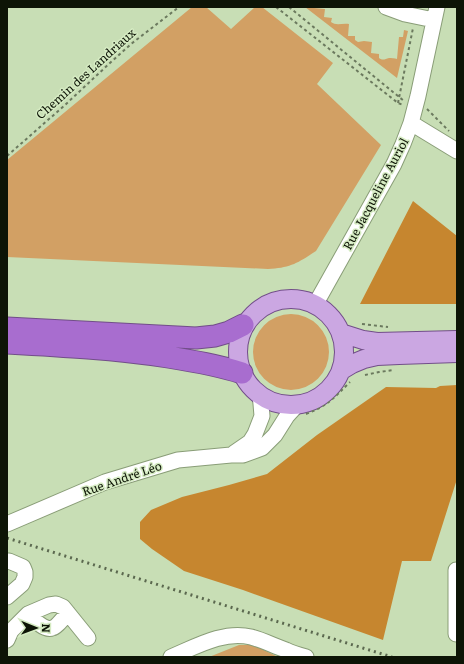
<svg xmlns="http://www.w3.org/2000/svg" width="464" height="664" font-family="Literata,serif">
	<style>
		.green { fill: #d2a064 }
		.forest { fill: #c6862f }
		.lines { fill: none; stroke-linecap: round; stroke-linejoin: round }
		.minor-casing { stroke: #899d77; stroke-width: 17 }
		.major-casing { stroke: #724e89; stroke-width: 20 }
		.highway-casing { stroke: #724e89; stroke-width: 23 }
		.path { stroke: #6b795e; stroke-width: 2; stroke-dasharray: 3 3; stroke-linecap: butt }
		.minor { stroke: #fff; stroke-width: 15 }
		.major { stroke: #cba7e2; stroke-width: 18 }
		.highway { stroke: #a86dcf; stroke-width: 21 }
		.rail { stroke: #5b684f; stroke-width: 3; stroke-dasharray: 2 4; stroke-linecap: butt }
		.labels { text-anchor: middle; stroke-width: 3; stroke-linejoin: round; paint-order: stroke }
		.street-label { font-size: 12px; fill: #0d1406; stroke: #d5ebc2 }
	</style>
	<rect width="100%" height="100%" fill="#c8deb5"/>
	<path class="green" d="M192,7H206L231,29L255,7H262L333,63L317,84L381,145L316,251C298,263 290,268 268,269L7,257V160Z
		M305,7H314V8L325,9L324,17L332,18L331,22C336,26 342,23 349,24L348,36H355V40L358,42L364,41L372,42L371,53L379,54V58C383,61 385,59 389,58C391,58 395,58 397,59L399,37H403L404,30L408,31L397,78Z
		M253 352a38 38 0 1 1 76 0a38 38 0 1 1-76 0Z
		M239,645H254L278,657H209Z"/>
	<path class="forest" d="M413,201L457,236V304H360Z
		M457,385V479L431,561H402L383,640L243,590L184,571L152,549L140,539V522L151,510L182,497L229,485L267,474L317,435L386,387L436,388L440,386Z"/>
	<g class="lines">
		<defs>
			<path id="minor" d="M386,7L405,14L434,20
				M411,123L457,151
				M315,305L394,164L403,144L411,123L418,96L437,7
				M234,453L250,442L255,434L262,416L261,404L260,395
				M7,524L105,482L178,460L231,455H243L262,448L275,435L287,416L298,404
				M7,561H9L23,567L25,572V577L22,584L7,597
				M28,614C33,619 45,631 52,628C57,627 64,617 68,613
				M456,634V570H457
				M7,640L11,631L28,614L49,605L56,604L63,607L88,638
				M171,657C195,647 224,630 251,637C263,640 274,646 286,650C292,653 299,655 306,657"/>
			<path id="major" d="M238 352a53 53 0 1 1 106 0a53 53 0 1 1-106 0Z
				M341,333L363,340L377,342L457,340
				M342,370L352,364L364,359L377,356L399,355L457,353"/>
			<path id="highway" d="M7,328L196,338L215,336L229,332L243,325
				M7,343C61,346 115,349 168,357C193,361 218,365 242,373"/>
		</defs>
		<use href="#minor" class="minor-casing"/>
		<use href="#major" class="major-casing"/>
		<use href="#highway" class="highway-casing"/>
		<path class="path" d="M276,7L398,103L403,105
			M289,7L404,101
			M398,103L413,28
			M427,109L449,131
			M7,156L65,105L111,62L131,44L179,7
			M362,324L388,327
			M365,375L379,372L394,370
			M306,414C327,406 334,398 350,382"/>
		<use href="#minor" class="minor"/>
		<use href="#major" class="major"/>
		<use href="#highway" class="highway"/>
		<path class="rail" d="M7,538L392,657"/>
	</g>
	<g class="labels">
		<g class="street-label">
			<text transform="translate(86 74) rotate(-42)" y="4">Chemin des Landriaux</text>
			<text transform="translate(376 194) rotate(-62)" y="4">Rue Jacqueline Auriol</text>
			<text transform="translate(122 479) rotate(-19)" y="4">Rue André Léo</text>
		</g>
	</g>
	<rect width="464" height="664" fill="none" stroke="#0d1406" stroke-width="16"/>
	<g transform="translate(36 628) rotate(91)" stroke="#d5ebc2" stroke-width="3" paint-order="stroke">
	<path d="M0-3L7 15L0 10L-7 15Z" fill="#0d1406"/>
	<text y="-6" font-size="11" font-weight="bold" text-anchor="middle" fill="#0d1406">N</text>
	</g>
</svg>
